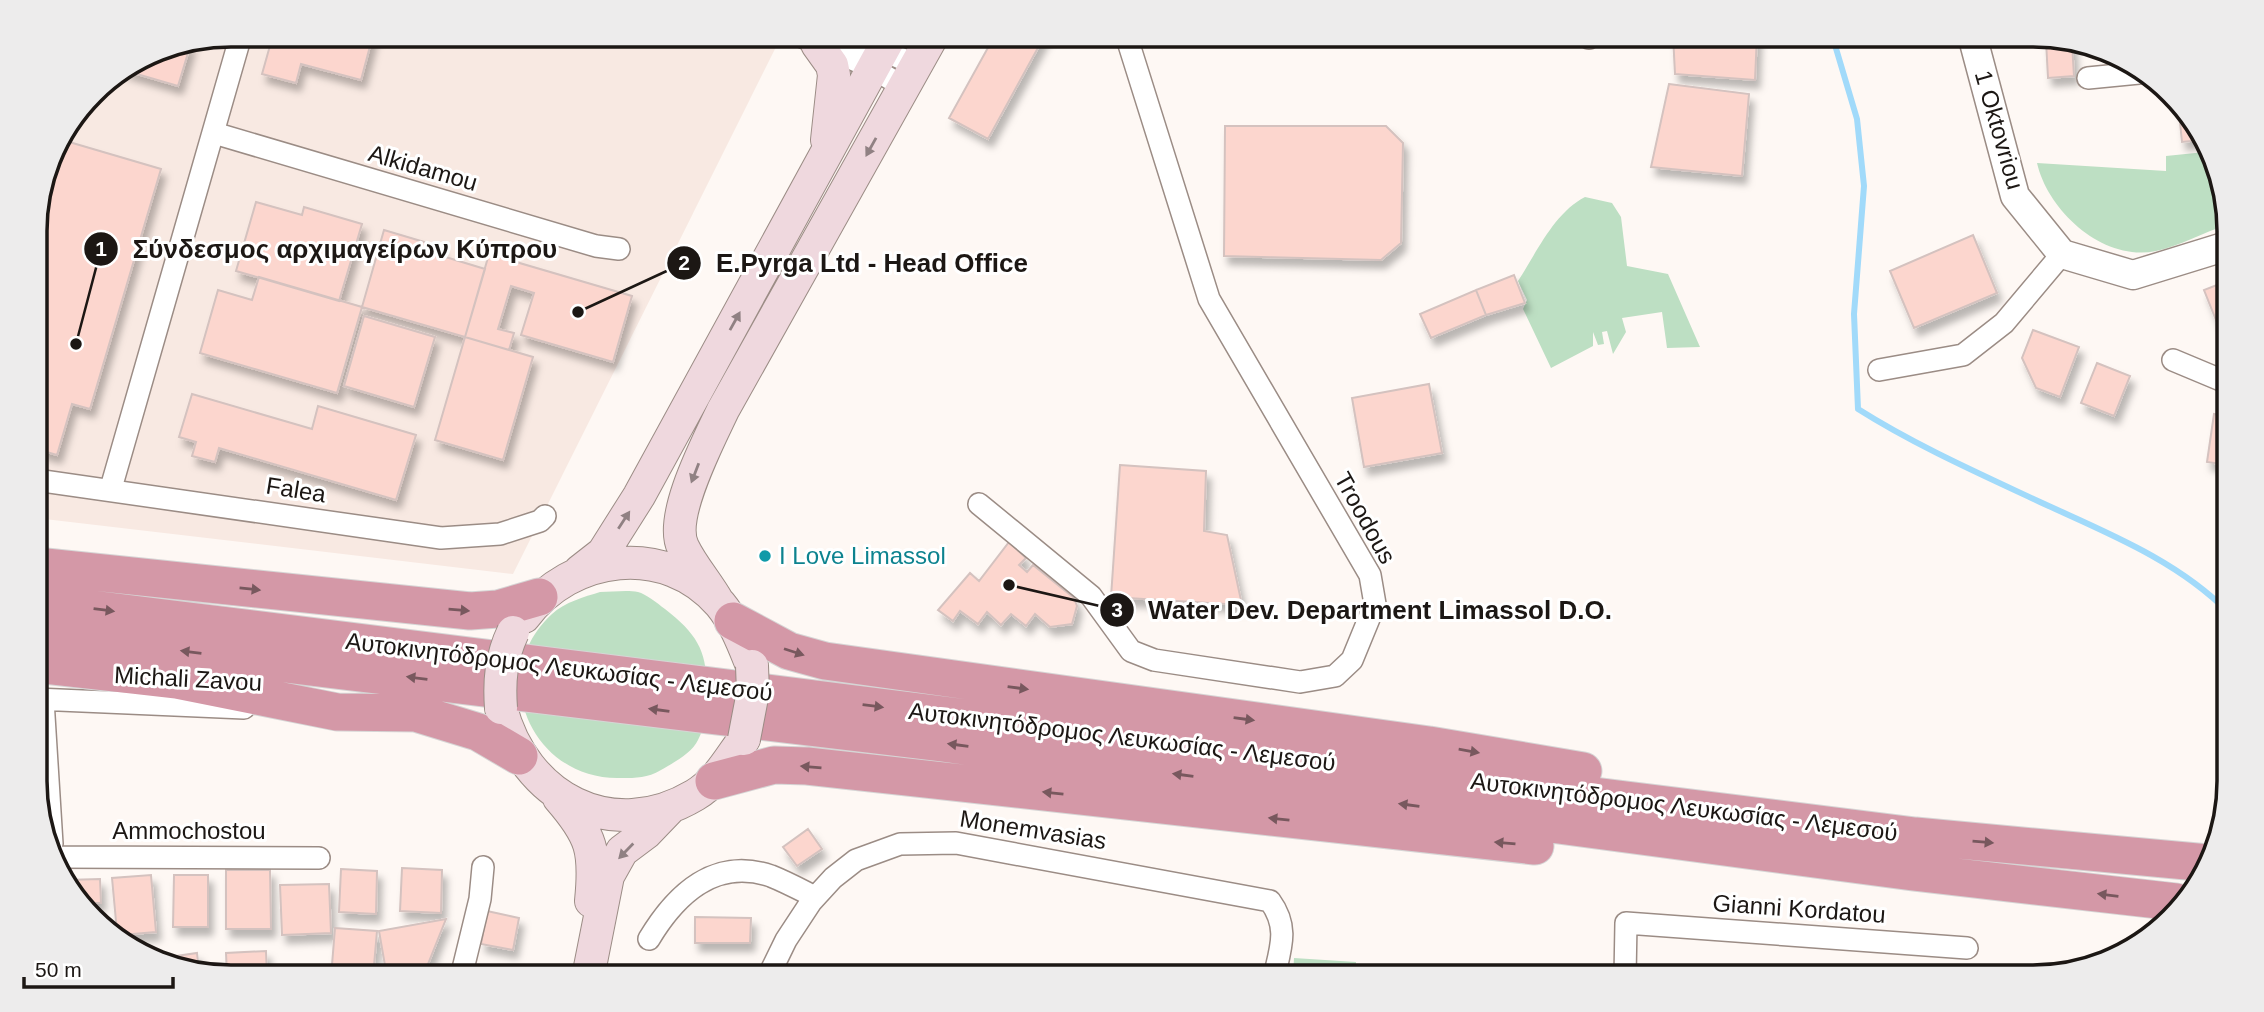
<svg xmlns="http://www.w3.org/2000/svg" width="2264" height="1012" font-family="Arial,sans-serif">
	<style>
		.built { fill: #f8e9e2 }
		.green { fill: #bddfc3 }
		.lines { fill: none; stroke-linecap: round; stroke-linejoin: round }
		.stream { stroke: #a1dafa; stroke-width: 6 }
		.building { fill: #fcd6ce; stroke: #d4c2bf; stroke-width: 2; filter: url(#shadow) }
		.minor-casing { stroke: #9b8c85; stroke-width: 24 }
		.tertiary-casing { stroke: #9b8c85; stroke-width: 31 }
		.secondary-casing { stroke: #9b8c85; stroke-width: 34 }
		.trunk-casing { stroke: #d6d5d5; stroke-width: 39 }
		.minor { stroke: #fff; stroke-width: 21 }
		.tertiary { stroke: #fff; stroke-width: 28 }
		.secondary { stroke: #efd8de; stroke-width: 32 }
		.trunk { stroke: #d498a7; stroke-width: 37 }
		.secondary-bridge-casing { stroke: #9b8c85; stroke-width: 34; stroke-linecap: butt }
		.secondary-bridge { stroke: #efd8de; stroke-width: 32 }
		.oneway { fill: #908183 }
		.oneway2 { fill: #78585e }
		.culture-dot { fill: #0f9aa8; stroke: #fff; stroke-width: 2.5 }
		.labels { text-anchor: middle; stroke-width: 6; stroke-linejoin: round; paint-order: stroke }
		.street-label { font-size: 24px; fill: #1c1714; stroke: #fff }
		.culture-label { font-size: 24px; fill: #0d838f; stroke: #fff; text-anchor: start }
		.rim { fill: none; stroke: #1c1714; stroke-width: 3.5 }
		.leader { fill: none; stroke: #1c1714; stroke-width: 2.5 }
		.callout-dot { fill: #1c1714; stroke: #fff; stroke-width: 2.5 }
		.mark-label { font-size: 21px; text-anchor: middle; font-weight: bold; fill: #fff }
		.callout-label { font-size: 26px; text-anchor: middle; font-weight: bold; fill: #1c1714; stroke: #fff; stroke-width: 6; stroke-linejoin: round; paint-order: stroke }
	</style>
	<defs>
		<filter id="shadow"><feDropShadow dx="4.5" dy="8" stdDeviation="3.5" flood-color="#0004"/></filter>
	</defs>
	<rect width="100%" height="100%" fill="#fef8f4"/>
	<path class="built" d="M231,35H782L513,574L36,518L35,218L55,145L101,84L156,50Z"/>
	<path class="green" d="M2205,152L2227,205V225C2204,232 2180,246 2156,251C2103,262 2048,211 2037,163L2166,171V156Z
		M1585,197L1612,203L1621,217L1627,266L1668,274L1700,347L1667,348L1662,312L1622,318L1626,332L1613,354L1607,331L1602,332L1604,344L1598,345L1593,332V346L1551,368L1523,309L1527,300L1518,281C1537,252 1554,213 1585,197Z
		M600,592C612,592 627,590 638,592C646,594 657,603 665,609C700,636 709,655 706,699C705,714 705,727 698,740C692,753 673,763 661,770C647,778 637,778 621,778C533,781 485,675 552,614C565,602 584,597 600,592Z
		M1294,958L1356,962L1355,977H1293Z"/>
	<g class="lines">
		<path class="stream" d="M1832,35L1857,119L1864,186L1854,314L1858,409C1915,445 1978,473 2040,502C2105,532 2177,560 2228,612"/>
	</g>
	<path class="building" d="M273,35H373L361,80L301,64L296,83L262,74Z
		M995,35H1045L988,139L949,118Z
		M1673,35H1757L1755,80L1675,74Z
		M2061,40L2072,43L2074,76L2048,78L2046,41Z
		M191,43L178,86L123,70L156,50Z
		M1669,84L1749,94L1742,176L1651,167Z
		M2178,103L2188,111L2200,140L2182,142Z
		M1225,126H1386L1403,143L1401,243L1381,260L1224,256Z
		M59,139L161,169L90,409L72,404L57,455L36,449L35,218L55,145Z
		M256,202L302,215L304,207L362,224L339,301L236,271Z
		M384,230L441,247L439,255L485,269L465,337L362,307Z
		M1973,235L1997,293L1914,328L1890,271Z
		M489,254L632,296L613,362L521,335L534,293L511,286L498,329L514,333L509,350L465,337Z
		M1514,275L1525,303L1486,315L1476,290Z
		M259,277L362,307L337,393L200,353L218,290L252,300Z
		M2227,281L2228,321L2218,325L2204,290Z
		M1476,290L1486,315L1431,338L1420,314Z
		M364,316L435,337L414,407L344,386Z
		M2033,330L2079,347L2060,397L2036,388L2022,358Z
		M465,337L533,357L503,460L435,440Z
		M2097,363L2130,376L2114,416L2081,403Z
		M1429,384L1442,453L1364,467L1352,398Z
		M192,394L312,429L318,406L416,435L396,500L219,448L215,462L192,456L196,442L179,437Z
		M2214,414L2228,416V465L2207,462Z
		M1120,465L1206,471L1204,531L1227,535L1242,605L1111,597Z
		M1009,542L1026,558L1019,565L1027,572L1033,565L1074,598L1077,606L1072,624L1050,627L1035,614L1026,626L1011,614L1001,625L987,612L978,624L960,611L953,621L938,610L970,573L979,581Z
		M808,829L822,849L797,866L783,847Z
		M402,868L442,870L441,913L400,911Z
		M341,869L377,871L376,914L339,912Z
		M226,870H270L271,929H226Z
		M151,875L156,932L121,935L117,932L112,878Z
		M174,875H208V927H173Z
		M100,879L101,903H79L67,880Z
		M329,884L331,933L282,935L280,885Z
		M487,911L519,918L513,950L481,944Z
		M695,917L751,918L750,943H695Z
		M446,919L428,964L413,974L387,977L379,931Z
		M335,928L377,931L373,977H331Z
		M266,951L267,977L227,976L226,953Z
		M197,953L199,971L162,963V958Z
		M689,969L735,971V977H689Z"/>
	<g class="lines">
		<defs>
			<path id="minor" d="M798,35L872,68L904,87
				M848,35L916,65
				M1589,35V38
				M2088,78L2139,73
				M214,133L596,246L619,249
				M2173,360L2228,383
				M1879,370L1963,355L2004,323L2062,254
				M36,480L441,538L500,534L540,521L545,516
				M111,488L241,35
				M979,504L1091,596L1131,651L1154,660L1300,682L1335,676L1352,660L1375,604L1370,575L1209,299L1126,35
				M36,699L244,708
				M43,700L52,844
				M57,857L319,858
				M649,939C676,894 715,857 771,876C786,882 801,890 815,897
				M461,977L480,899L483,867
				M768,977L786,940L811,902L833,878L856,860L900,844L956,843L1270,901C1289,927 1281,947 1274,977
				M1625,977L1626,923L1967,948"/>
			<path id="tertiary" d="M1972,35L2015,196L2062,254L2133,275L2227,246"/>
			<path id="secondary" d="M817,44L832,65L834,75L827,140
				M580,571L603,553L639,496L891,35
				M718,602C708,584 692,566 683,547C668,517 709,440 723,410L933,35
				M524,617C571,554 665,541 720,604C735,622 743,644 752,666
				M501,708C524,797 611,845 695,795C717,782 729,759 744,739
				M559,798C592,836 596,851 591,901
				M588,977L608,876L622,851L646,833L671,807"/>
			<path id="trunk" d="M36,566L470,611L498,609L539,597
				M36,602L1915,836L2208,863
				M733,621L789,651L825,661L1429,745L1583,771
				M36,634L942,743L1913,872L2176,902
				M36,664L177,680L337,712L416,713L478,732L519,756
				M714,781L774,765L807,766L1535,846"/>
		</defs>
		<use href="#minor" class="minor-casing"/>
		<use href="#tertiary" class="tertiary-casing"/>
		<use href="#secondary" class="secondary-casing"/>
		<use href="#trunk" class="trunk-casing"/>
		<use href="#minor" class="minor"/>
		<use href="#tertiary" class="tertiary"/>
		<use href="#secondary" class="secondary"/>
		<use href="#trunk" class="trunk"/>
		<defs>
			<path id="secondary-bridge" d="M501,708C499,681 501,657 513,632
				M744,739L753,692L752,666"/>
		</defs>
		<use href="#secondary-bridge" class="secondary-bridge-casing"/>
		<use href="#secondary-bridge" class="secondary-bridge"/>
	</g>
	<defs><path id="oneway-solid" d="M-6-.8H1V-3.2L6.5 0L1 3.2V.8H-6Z" transform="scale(1.75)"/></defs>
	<g class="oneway">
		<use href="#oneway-solid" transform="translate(871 147) rotate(119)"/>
		<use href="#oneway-solid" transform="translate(735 321) rotate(-61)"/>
		<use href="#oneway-solid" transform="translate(695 473) rotate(111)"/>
		<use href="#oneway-solid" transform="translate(624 520) rotate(-57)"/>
		<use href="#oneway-solid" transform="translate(626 851) rotate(134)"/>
	</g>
	<g class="oneway2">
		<use href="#oneway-solid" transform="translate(250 589) rotate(6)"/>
		<use href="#oneway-solid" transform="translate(104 610) rotate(7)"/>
		<use href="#oneway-solid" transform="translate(459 610) rotate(5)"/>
		<use href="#oneway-solid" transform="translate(191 652) rotate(-173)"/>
		<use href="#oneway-solid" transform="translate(794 652) rotate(18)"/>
		<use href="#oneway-solid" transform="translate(417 678) rotate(-173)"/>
		<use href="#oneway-solid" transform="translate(1018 688) rotate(8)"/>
		<use href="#oneway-solid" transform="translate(873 706) rotate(7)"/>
		<use href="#oneway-solid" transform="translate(659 710) rotate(-172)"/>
		<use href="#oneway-solid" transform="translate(1244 719) rotate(8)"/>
		<use href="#oneway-solid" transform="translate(958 745) rotate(-172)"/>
		<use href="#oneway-solid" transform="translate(1469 751) rotate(10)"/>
		<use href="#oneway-solid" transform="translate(811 767) rotate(-175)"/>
		<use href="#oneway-solid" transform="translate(1183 775) rotate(-172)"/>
		<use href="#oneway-solid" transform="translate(1053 793) rotate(-174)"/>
		<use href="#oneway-solid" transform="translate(1409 805) rotate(-172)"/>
		<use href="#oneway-solid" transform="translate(1279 819) rotate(-174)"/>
		<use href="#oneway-solid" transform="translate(1983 842) rotate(5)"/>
		<use href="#oneway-solid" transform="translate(1505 843) rotate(-175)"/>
		<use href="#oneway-solid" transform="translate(2108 895) rotate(-173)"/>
	</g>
	<circle class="culture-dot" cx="765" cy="556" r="7"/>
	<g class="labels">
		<g class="street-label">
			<text transform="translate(1999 130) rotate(74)" y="8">1 Oktovriou</text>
			<text transform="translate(423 168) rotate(16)" y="8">Alkidamou</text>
			<text transform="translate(296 490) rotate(9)" y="8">Falea</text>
			<text transform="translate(1365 518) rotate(61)" y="8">Troodous</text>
			<text transform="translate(559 667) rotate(7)" y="8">Αυτοκινητόδρομος Λευκωσίας - Λεμεσού</text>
			<text transform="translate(188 679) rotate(3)" y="8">Michali Zavou</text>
			<text transform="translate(1122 737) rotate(7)" y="8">Αυτοκινητόδρομος Λευκωσίας - Λεμεσού</text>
			<text transform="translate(1684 807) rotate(7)" y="8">Αυτοκινητόδρομος Λευκωσίας - Λεμεσού</text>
			<text transform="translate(1033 830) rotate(9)" y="8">Monemvasias</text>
			<text x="189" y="839">Ammochostou</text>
			<text transform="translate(1799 909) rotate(4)" y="8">Gianni Kordatou</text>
		</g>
		<g class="culture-label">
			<text x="779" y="564">I Love Limassol</text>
		</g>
	</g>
	<path d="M0 0H2264V1012H0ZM231 47H2033A184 184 0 0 1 2217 231V781A184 184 0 0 1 2033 965H231A184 184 0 0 1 47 781V231A184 184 0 0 1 231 47Z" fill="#edecec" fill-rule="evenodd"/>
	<path class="rim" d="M231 47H2033A184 184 0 0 1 2217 231V781A184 184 0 0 1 2033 965H231A184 184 0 0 1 47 781V231A184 184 0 0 1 231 47Z"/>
	<path class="leader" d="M76 344L101 249M578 312L684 263M1009 585L1117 610"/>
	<g class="callout-dot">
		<circle cx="76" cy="344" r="7"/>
		<circle cx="578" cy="312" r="7"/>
		<circle cx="1009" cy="585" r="7"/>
		<circle cx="101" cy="249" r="18"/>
		<circle cx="684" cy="263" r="18"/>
		<circle cx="1117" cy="610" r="18"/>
	</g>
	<g class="mark-label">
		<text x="101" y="256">1</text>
		<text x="684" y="270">2</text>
		<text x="1117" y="617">3</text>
	</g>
	<g class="callout-label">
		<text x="345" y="258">Σύνδεσμος αρχιμαγείρων Κύπρου</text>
		<text x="872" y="272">E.Pyrga Ltd - Head Office</text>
		<text x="1380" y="619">Water Dev. Department Limassol D.O.</text>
	</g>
	<path d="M24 977v10h149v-10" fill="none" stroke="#1c1714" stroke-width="3.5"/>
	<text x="35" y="977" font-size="21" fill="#1c1714" stroke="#ffffff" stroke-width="5" paint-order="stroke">50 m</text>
</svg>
